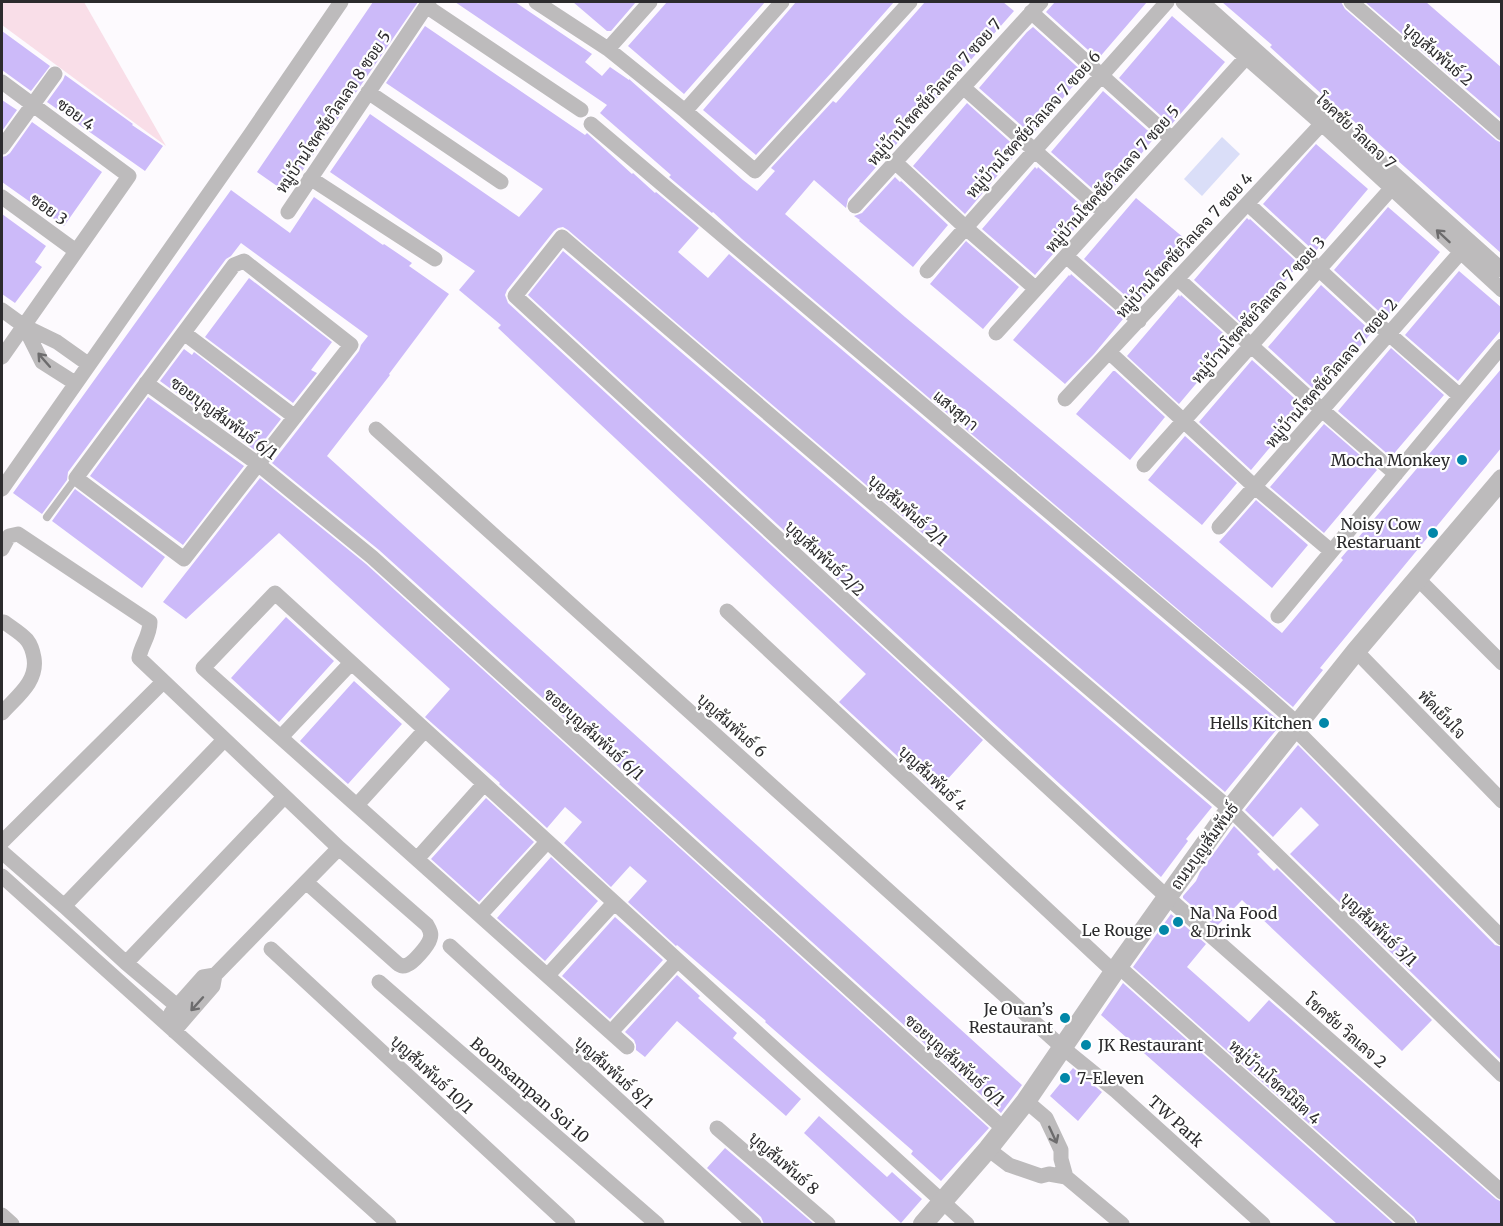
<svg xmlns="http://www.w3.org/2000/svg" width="1503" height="1226" font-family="Merriweather,Sarabun,serif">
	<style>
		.green { fill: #f9dee8 }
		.water { fill: #dadef8 }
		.building { fill: #ccbaf9 }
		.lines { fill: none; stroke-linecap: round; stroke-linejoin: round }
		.service { stroke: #bdbbbc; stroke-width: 8 }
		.minor { stroke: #bdbbbc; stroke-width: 15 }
		.tertiary { stroke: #bdbbbc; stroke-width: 20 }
		.oneway { stroke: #6d6c6d }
		.poi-dot { fill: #0187a8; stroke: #fff; stroke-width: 2 }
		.labels { text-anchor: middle; stroke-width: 4.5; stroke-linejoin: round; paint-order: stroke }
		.street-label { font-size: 16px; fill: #2c2b2d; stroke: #fff }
		.poi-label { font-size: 16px; fill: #2c2b2d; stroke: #fff; text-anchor: end }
	</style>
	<rect width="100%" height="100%" fill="#fdfafe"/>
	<path class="green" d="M2,2H84L166,146L2,25Z"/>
	<path class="water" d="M1222,137L1240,154L1202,196L1184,179Z"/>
	<path class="building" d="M373,2H418L287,193L257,172Z
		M455,2H515L592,54L585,62L602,76L610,67L629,80V79L743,180L757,191L775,171L771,168L833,101L836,103L925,2H1003L1014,11L848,199L846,208L814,180L785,214L905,317L1006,401L1282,633L1343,560L1341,558L1502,368V447L1320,668L1323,670L1293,707L742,239L713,212L712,213L669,177L671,175L600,113L607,105Z
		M573,2H636L611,31H607Z
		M667,2H765L684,94L628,46Z
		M796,2H894L832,72L756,155L703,110Z
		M1055,2H1147L1098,59L1046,12Z
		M1222,2H1341L1345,9L1496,140L1502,143V254L1338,107L1337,108L1270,47L1272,45Z
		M1365,2H1426L1502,68V120Z
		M1172,16L1225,62L1171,125L1119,78Z
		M425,26L585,135L587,133L632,174L633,173L655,193L656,192L699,228L678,252L708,278L729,254L1282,723L1225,792L568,230L563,227L558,228L554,231L507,290L505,295L508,303L983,740L936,792L839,702L866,674L498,328L501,325L459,290L475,271L330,172L370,114L519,217L543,189L386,83Z
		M1033,27L1084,73L1032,135L979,88L1027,32Z
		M2,31L50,66L31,91L2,70Z
		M65,75L133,124L132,125L163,146L145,171L47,102L63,80Z
		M1103,91L1155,137L1104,199L1051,152Z
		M2,100L17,110L2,131Z
		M967,103L1019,150L965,214L913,166Z
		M32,122L102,172L64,226L2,182V157L6,156L10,153Z
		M1316,144L1368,189L1315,252L1263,204Z
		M1035,167L1037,169L1038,167L1089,212L1035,275L982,229Z
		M895,177L900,182L901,181L948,225L913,267L859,221L860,220L854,216L862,213Z
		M231,190L290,233L314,197L383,245L384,244L412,263L409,266L449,294L389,374L390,375L327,456L1022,1085L1001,1113L379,550L272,463L359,351L361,345L368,336L241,243L231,256L226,259L68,472L67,480L42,514L13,493Z
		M1136,198L1190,243L1137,306L1084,259Z
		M1388,207L1440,252L1386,318L1334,270Z
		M2,214L46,246L35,262L42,267L15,303L2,294Z
		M1247,218L1249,220L1250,219L1299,264L1246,328L1194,280Z
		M966,241L1019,287L983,329L930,284Z
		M563,251L1212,807L1186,839L1188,841L1161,877L528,295Z
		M1459,271L1502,308V329L1458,381L1405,335Z
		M1071,274L1123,319L1094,354L1065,384L1013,340L1069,275L1070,276Z
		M249,278L332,342L311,370L317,373L293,403L205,337Z
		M1321,285L1372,332L1320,395L1268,347Z
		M1179,295L1180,297L1181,295L1232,341L1179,404L1127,356Z
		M1391,348L1444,395L1391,457L1338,411Z
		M184,349L192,355L194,352L281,419L256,451L160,381Z
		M1252,360L1304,407L1251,470L1199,422Z
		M1113,371H1115L1165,417L1130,460L1076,414Z
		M148,397L244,466L183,545L90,476Z
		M1324,424L1377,470L1324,533L1270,487Z
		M1185,436L1237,483L1202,525L1148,480Z
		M260,478L366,564L989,1128L941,1181L911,1154L913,1151L765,1022L766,1021L677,945L676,946L628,902L647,881L630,866L611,887L564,843L582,822L565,807L547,828L499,784L500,783L425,717L450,689L279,533L186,619L163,602Z
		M75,489L165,557L142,588L52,521Z
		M1256,500L1308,545L1272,588L1219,542Z
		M286,617L334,661L279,722L231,678Z
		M354,681L402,724L348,784L300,741Z
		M1298,745L1495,945L1502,947V1061L1290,854L1319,825L1301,807L1273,837L1245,810Z
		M486,798L534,842L479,902L431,859Z
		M1234,826L1260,852L1257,854L1274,871L1277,868L1432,1020L1402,1051L1242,900L1216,927L1183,898V896L1196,881L1200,872Z
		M551,857L598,901L545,961L497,918Z
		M1171,914L1206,944L1187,967L1249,1022L1269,1000L1496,1199L1502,1202V1224H1418L1414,1217L1133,967Z
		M615,917L663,960L610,1019L562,976Z
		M677,975L700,996L698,998L737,1033L733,1038L801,1099L786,1116L677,1021L645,1057L636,1050V1045L634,1040L625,1032Z
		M1123,983L1394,1224H1337L1101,1015Z
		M1073,1068L1102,1092L1078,1121L1050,1096Z
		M819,1116L887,1177L892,1172L922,1199L901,1223L804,1133Z
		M725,1148L814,1224H764L761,1217L707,1168Z"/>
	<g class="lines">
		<path class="service" d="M47,517L76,478"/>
		<path class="minor" d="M536,2L608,49L685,111L755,171L910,2
			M1183,2L1322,124L1502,290
			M1202,2L1502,270
			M1351,2L1502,133
			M426,6L581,110
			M1031,12L1172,139
			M608,49L650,2
			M2,82L129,176L2,357
			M963,87L1105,213
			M368,92L501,182
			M685,111L782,2
			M591,124L1255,686L1298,724
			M2,147L55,74
			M895,162L966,228L1036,289
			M310,178L435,259
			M2,197L76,251
			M1248,204L1389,334L1460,396
			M855,206L1041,2
			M288,212L429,2
			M1066,256L1139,321
			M244,261L351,345L184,559L76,478L234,265Z
			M927,271L1167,2
			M1178,279L1322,410L1396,474
			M2,310L24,326L57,342L88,364
			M24,326L42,362L75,383
			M184,333L295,417
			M996,333L1252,51
			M1109,352L1255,487L1331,551
			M146,383L258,464L372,557L1004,1129
			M1065,399L1329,116
			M376,429L1063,1048L1116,1091L1263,1224
			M1144,465L1398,181
			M2,489L250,135L341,2
			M1219,527L1467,245
			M2,549L9,536L18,534L150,622C150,636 141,645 139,658L339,848L215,975L213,986L174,1031
			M1418,579L1502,663
			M727,611L1114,972
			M1278,616L1502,346
			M1356,651L1502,801
			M2,713C16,697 38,682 34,658C33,652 31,645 27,640C21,633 12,628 4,622
			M1295,729L1502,938
			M281,737L351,663
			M357,805L425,730
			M2,842L163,682
			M2,852L64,906
			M417,859L484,784
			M2,876L389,1224
			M306,882L398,964C402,966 402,967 407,965C413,963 428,946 430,939C432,934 430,930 427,925L339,848
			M480,915L547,842
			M450,946L754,1224
			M271,949L568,1224
			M126,963L284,797
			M1118,966L1408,1224
			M548,975L614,903
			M379,982L657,1224
			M177,1006L126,963L64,906L224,740
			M171,1013L203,977L215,975
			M611,1032L677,961
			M627,1047L203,668L275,593L967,1224
			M1502,1075L1230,809L562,237L515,296L1167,897L1502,1192
			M1026,1101L1046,1118L1061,1150V1159L1066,1177
			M717,1128L828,1224
			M988,1149L1009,1165L1041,1176L1049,1174L1066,1177L1122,1224
			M2,1215L12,1224"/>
		<path class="tertiary" d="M923,1224L988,1149L1026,1101L1114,972L1230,809L1356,651L1502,479"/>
	</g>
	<defs><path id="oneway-shaft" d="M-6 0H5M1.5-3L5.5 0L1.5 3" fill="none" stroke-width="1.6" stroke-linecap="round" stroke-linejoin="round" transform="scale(1.5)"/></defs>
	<g class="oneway">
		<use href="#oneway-shaft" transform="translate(1443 236) rotate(-137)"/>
		<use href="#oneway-shaft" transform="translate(44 360) rotate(-131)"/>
		<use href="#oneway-shaft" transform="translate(197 1004) rotate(132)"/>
		<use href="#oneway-shaft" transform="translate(1053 1135) rotate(65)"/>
	</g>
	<g class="poi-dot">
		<circle cx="1462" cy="460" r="6"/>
		<circle cx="1433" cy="533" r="6"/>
		<circle cx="1324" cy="723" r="6"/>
		<circle cx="1178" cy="922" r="6"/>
		<circle cx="1164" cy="930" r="6"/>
		<circle cx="1065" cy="1018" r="6"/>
		<circle cx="1086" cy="1045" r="6"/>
		<circle cx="1065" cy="1078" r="6"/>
	</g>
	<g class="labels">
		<g class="street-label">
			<text transform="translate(1438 54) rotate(41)" y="6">บุญสัมพันธ์ 2</text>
			<text transform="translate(934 92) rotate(-48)" y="6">หมู่บ้านโชคชัยวิลเลจ 7 ซอย 7</text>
			<text transform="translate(333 112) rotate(-56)" y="6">หมู่บ้านโชคชัยวิลเลจ 8 ซอย 5</text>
			<text transform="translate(76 114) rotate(36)" y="6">ซอย 4</text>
			<text transform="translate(1033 124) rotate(-48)" y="6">หมู่บ้านโชคชัยวิลเลจ 7 ซอย 6</text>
			<text transform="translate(1356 131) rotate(43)" y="6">โชคชัย วิลเลจ 7</text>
			<text transform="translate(1112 179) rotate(-48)" y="6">หมู่บ้านโชคชัยวิลเลจ 7 ซอย 5</text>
			<text transform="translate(49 209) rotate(36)" y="6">ซอย 3</text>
			<text transform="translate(1184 245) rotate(-47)" y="6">หมู่บ้านโชคชัยวิลเลจ 7 ซอย 4</text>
			<text transform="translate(1258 310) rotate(-48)" y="6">หมู่บ้านโชคชัยวิลเลจ 7 ซอย 3</text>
			<text transform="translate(1331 373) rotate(-49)" y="6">หมู่บ้านโชคชัยวิลเลจ 7 ซอย 2</text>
			<text transform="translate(956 410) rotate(40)" y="6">แสงสุภา</text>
			<text transform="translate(224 418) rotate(36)" y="6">ซอยบุญสัมพันธ์ 6/1</text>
			<text transform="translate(908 510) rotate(41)" y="6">บุญสัมพันธ์ 2/1</text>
			<text transform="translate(825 558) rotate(43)" y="6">บุญสัมพันธ์ 2/2</text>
			<text transform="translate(1442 714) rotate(46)" y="6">พัดเย็นใจ</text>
			<text transform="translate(732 725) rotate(42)" y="6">บุญสัมพันธ์ 6</text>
			<text transform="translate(594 734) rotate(42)" y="6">ซอยบุญสัมพันธ์ 6/1</text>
			<text transform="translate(933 778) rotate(43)" y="6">บุญสัมพันธ์ 4</text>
			<text transform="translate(1204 846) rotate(-54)" y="6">ถนนบุญสัมพันธ์</text>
			<text transform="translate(1379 929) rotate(44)" y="6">บุญสัมพันธ์ 3/1</text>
			<text transform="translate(1346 1031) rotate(41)" y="6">โชคชัย วิลเลจ 2</text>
			<text transform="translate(955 1060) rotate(42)" y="6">ซอยบุญสัมพันธ์ 6/1</text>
			<text transform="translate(614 1072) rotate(42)" y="6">บุญสัมพันธ์ 8/1</text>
			<text transform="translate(432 1074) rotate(43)" y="6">บุญสัมพันธ์ 10/1</text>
			<text transform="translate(1275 1082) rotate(42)" y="6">หมู่บ้านโชคนิมิต 4</text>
			<text transform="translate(530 1090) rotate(41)" y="6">Boonsampan Soi 10</text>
			<text transform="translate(1176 1121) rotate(42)" y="6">TW Park</text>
			<text transform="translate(784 1163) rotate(41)" y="6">บุญสัมพันธ์ 8</text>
		</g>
		<g class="poi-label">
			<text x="1450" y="466">Mocha Monkey</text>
			<text x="1421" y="530">Noisy Cow<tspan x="1421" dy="18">Restaruant</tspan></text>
			<text x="1312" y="729">Hells Kitchen</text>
			<text x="1190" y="919" text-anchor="start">Na Na Food<tspan x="1190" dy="18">&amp; Drink</tspan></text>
			<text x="1152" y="936">Le Rouge</text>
			<text x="1053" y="1015">Je Ouan’s<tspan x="1053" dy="18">Restaurant</tspan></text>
			<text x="1098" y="1051" text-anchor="start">JK Restaurant</text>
			<text x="1077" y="1084" text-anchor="start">7-Eleven</text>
		</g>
	</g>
	<rect width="1503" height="1226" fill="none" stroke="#2c2b2d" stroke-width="6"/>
</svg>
